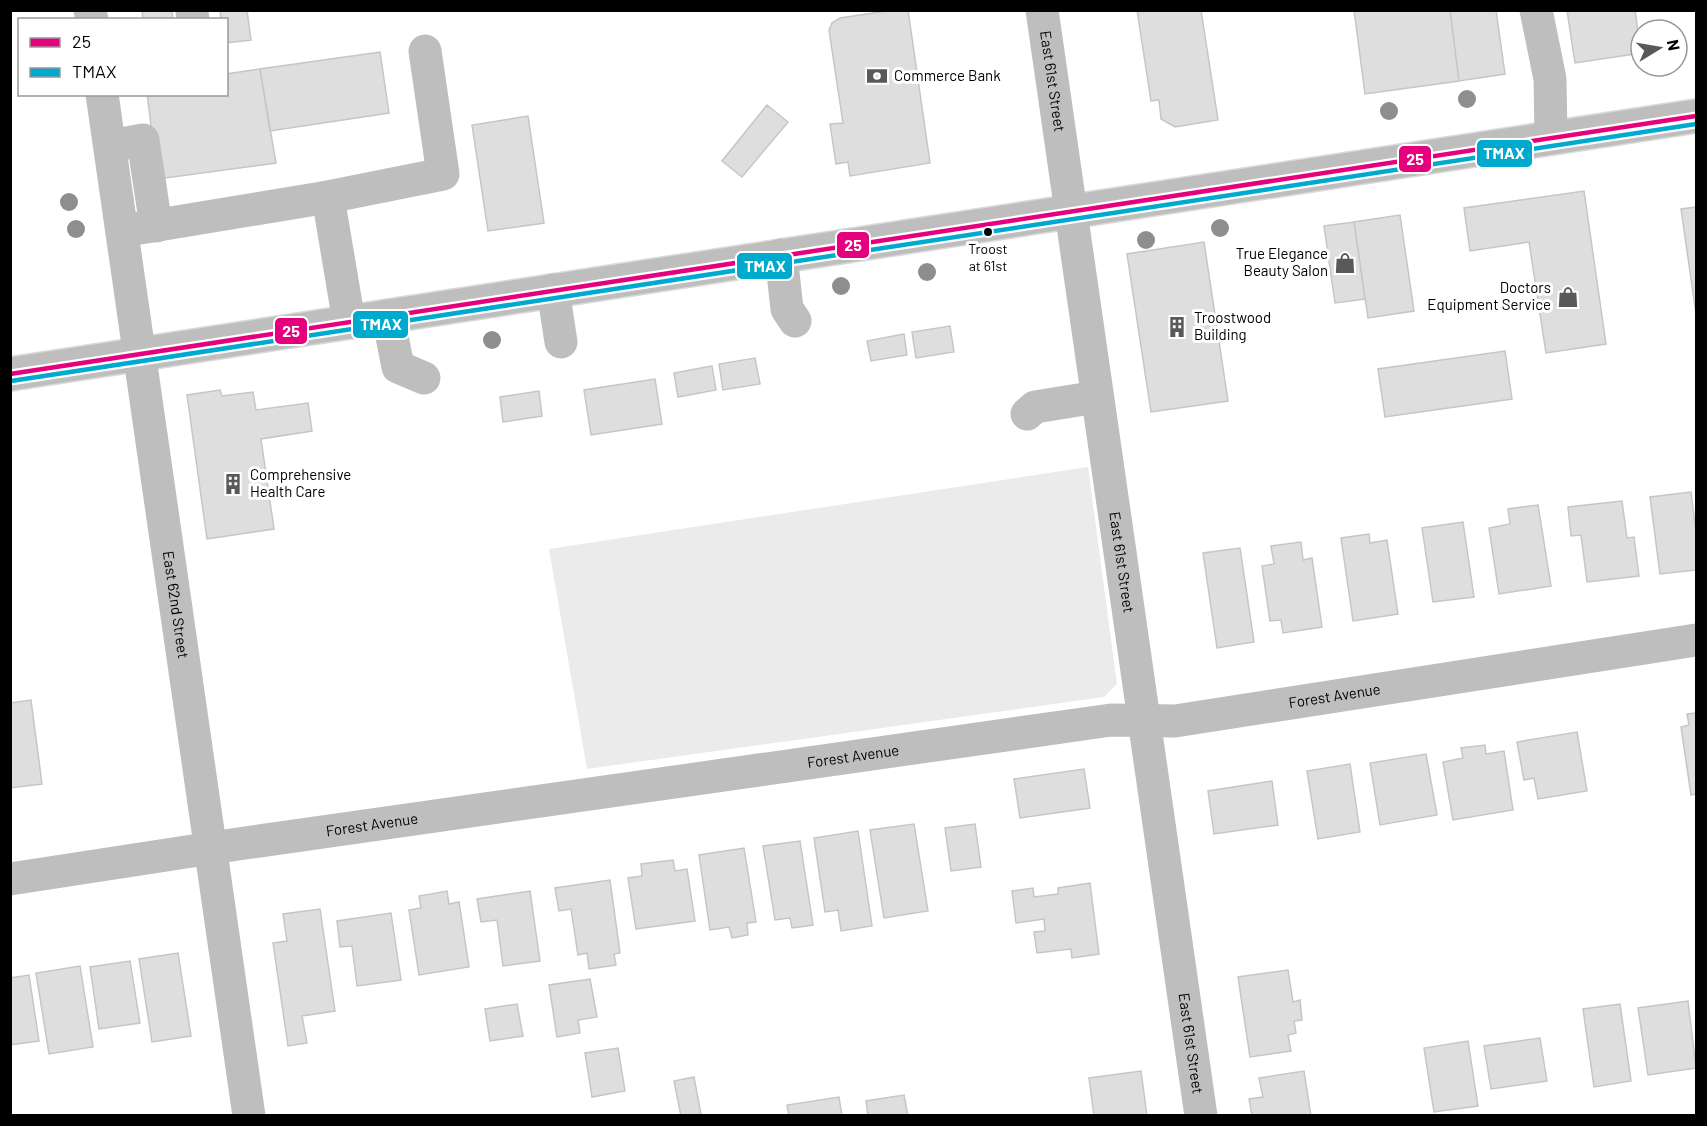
<svg xmlns="http://www.w3.org/2000/svg" width="1707" height="1126" font-family="Barlow,sans-serif">
	<style>
		.green { fill: #ebebeb }
		.building { fill: #dedede; stroke: #c6c6c6; stroke-width: 1.5 }
		.lines { fill: none; stroke-linecap: round; stroke-linejoin: round }
		.major-casing { stroke: #dbdbdb; stroke-width: 36 }
		.minor { stroke: #bebebe; stroke-width: 33 }
		.major { stroke: #bebebe; stroke-width: 33 }
		.bus-1-casing { stroke: #fff; stroke-width: 9 }
		.bus-2-casing { stroke: #fff; stroke-width: 9 }
		.bus-1 { stroke: #e5007d; stroke-width: 4.5 }
		.bus-2 { stroke: #00a9ce; stroke-width: 4.5 }
		.tree { fill: #8e8e8e }
		.bus-dot { fill: #000; stroke: #fff; stroke-width: 2 }
		.labels { text-anchor: middle; stroke-width: 6; stroke-linejoin: round; paint-order: stroke }
		.bus-label { font-size: 14px; fill: #000; stroke: #fff }
		.poi-label { font-size: 15px; fill: #000; stroke: #fff; text-anchor: start }
		.street-label { font-size: 15px; fill: #000; stroke: #fff }
		.line-badge { stroke: #fff; stroke-width: 2 }
		.badge-label { font-size: 16px; text-anchor: middle; font-weight: bold; fill: #fff }
	</style>
	<rect width="100%" height="100%" fill="#fff"/>
	<path class="green" d="M1088,467L1117,684L1104,697L587,769L549,549Z"/>
	<path class="building" d="M142,10H172L173,20H143Z
		M220,10H247L251,40L226,43V20H221Z
		M893,10H908L930,163L850,176L848,162L836,164L830,124L843,123L829,30L832,23L840,18Z
		M1137,10H1201L1218,120L1175,127L1161,119L1159,100L1151,101Z
		M1354,10H1450L1459,81L1365,94Z
		M1450,10H1496L1505,74L1459,81Z
		M1567,10H1635L1641,53L1575,63Z
		M380,52L389,113L270,131L260,69Z
		M260,69L276,163L158,179L147,94H226V74Z
		M767,105L788,122L742,177L722,161Z
		M528,116L544,223L488,231L472,125Z
		M1584,191L1606,344L1546,353L1529,242L1470,251L1464,208Z
		M1696,207V314L1681,209Z
		M1400,215L1414,311L1368,318L1354,222Z
		M1354,222L1365,299L1335,303L1324,226Z
		M1204,242L1228,401L1151,412L1127,254Z
		M950,326L954,352L916,358L912,332Z
		M904,334L907,355L871,361L867,341Z
		M1505,351L1512,399L1385,417L1378,369Z
		M755,358L760,384L723,390L719,364Z
		M712,366L716,390L678,397L674,373Z
		M655,379L662,424L591,435L584,390Z
		M220,390L222,396L253,392L256,410L308,403L312,431L261,439L274,529L207,539L187,395Z
		M539,391L542,416L503,422L500,397Z
		M1691,492L1696,532V570L1660,574L1650,497Z
		M1622,501L1627,538L1634,537L1639,576L1587,582L1581,535L1571,536L1568,507Z
		M1538,505L1551,586L1499,594L1489,528L1510,524L1508,509Z
		M1463,522L1474,597L1433,602L1422,528Z
		M1369,534L1370,543L1387,540L1398,614L1353,621L1341,538Z
		M1301,542L1303,560L1312,558L1322,627L1283,633L1281,620L1270,621L1262,566L1274,564L1271,546Z
		M1240,548L1254,642L1217,648L1203,553Z
		M31,700L42,784L10,788V703Z
		M1696,713V794L1691,795L1681,727L1689,725L1687,714Z
		M1577,732L1587,791L1538,799L1534,778L1524,780L1517,742Z
		M1485,745L1486,754L1504,751L1513,810L1453,820L1443,762L1463,758L1461,748Z
		M1426,754L1437,815L1380,825L1370,763Z
		M1350,764L1360,832L1318,839L1307,771Z
		M1084,769L1090,808L1020,818L1014,779Z
		M1272,781L1278,825L1214,834L1208,791Z
		M914,824L928,911L884,918L870,830Z
		M975,824L981,867L951,871L945,828Z
		M858,831L872,926L841,931L838,910L825,912L814,838Z
		M800,841L813,925L792,928L790,918L775,920L763,846Z
		M744,848L756,922L747,923L748,935L732,938L729,927L710,930L699,855Z
		M673,860L675,871L687,869L695,921L636,929L628,878L642,876L641,864Z
		M610,880L620,953L614,954L616,965L589,969L587,953L578,955L571,909L559,911L555,888Z
		M1090,883L1099,954L1072,958L1071,949L1037,953L1034,932L1045,931L1044,919L1016,923L1012,891L1033,888L1034,897L1058,894V888Z
		M447,891L449,904L459,902L469,967L419,975L409,910L421,908L419,896Z
		M530,891L540,961L503,966L497,920L481,922L477,899Z
		M320,909L335,1011L302,1016L307,1043L288,1046L273,943L287,941L283,914Z
		M391,913L401,980L357,986L352,946L340,947L337,921Z
		M178,953L191,1036L152,1042L139,959Z
		M130,961L140,1023L99,1029L90,967Z
		M80,966L93,1047L49,1054L36,973Z
		M1288,970L1293,1002L1300,1000L1302,1020L1294,1021L1296,1033L1288,1035L1291,1051L1250,1057L1238,977Z
		M29,975L39,1041L10,1045V978Z
		M590,979L597,1017L578,1020L580,1033L557,1037L549,985Z
		M1688,1001L1696,1068L1648,1075L1638,1008Z
		M517,1004L523,1036L490,1041L485,1009Z
		M1620,1004L1631,1081L1594,1087L1583,1009Z
		M1540,1038L1547,1081L1491,1089L1484,1046Z
		M1468,1041L1478,1106L1434,1112L1424,1048Z
		M618,1048L625,1091L592,1097L585,1053Z
		M1141,1071L1147,1116H1094L1089,1078Z
		M1304,1071L1311,1116H1252L1249,1099L1263,1097L1259,1078Z
		M694,1077L701,1114L681,1116L674,1081Z
		M904,1095L908,1116H868L866,1101Z
		M839,1097L842,1116H789L787,1105Z"/>
	<g class="lines">
		<defs>
			<path id="major" d="M10,374L1696,116"/>
		</defs>
		<use href="#major" class="major-casing"/>
		<g class="minor">
			<path d="M90,10L92,20"/>
			<path id="s1" d="M1042,10L1201,1116"/>
			<path d="M1536,10L1550,79L1551,137"/>
			<path d="M192,12L193,20"/>
			<path id="s2" d="M102,94L249,1116"/>
			<path d="M110,146L143,140L156,226"/>
			<path d="M328,197L443,174L425,51"/>
			<path d="M122,231L328,197L349,322"/>
			<path d="M781,255L787,309L795,321"/>
			<path d="M553,290L561,342"/>
			<path d="M388,316L398,367L424,378"/>
			<path d="M1027,414L1035,407L1097,397"/>
			<path id="s3" d="M10,879L238,844L1111,720L1175,721L1696,640"/>
		</g>
		<use href="#major" class="major"/>
		<defs>
			<path id="bus-1" d="M10,374L1696,116"/>
			<path id="bus-2" d="M11,381L1696,124"/>
		</defs>
		<use href="#bus-1" class="bus-1-casing"/>
		<use href="#bus-2" class="bus-2-casing"/>
		<use href="#bus-1" class="bus-1"/>
		<use href="#bus-2" class="bus-2"/>
	</g>
	<g class="tree">
		<circle cx="1467" cy="99" r="9"/>
		<circle cx="1389" cy="111" r="9"/>
		<circle cx="69" cy="202" r="9"/>
		<circle cx="1220" cy="228" r="9"/>
		<circle cx="76" cy="229" r="9"/>
		<circle cx="1146" cy="240" r="9"/>
		<circle cx="927" cy="272" r="9"/>
		<circle cx="841" cy="286" r="9"/>
		<circle cx="492" cy="340" r="9"/>
	</g>
	<defs>
		<symbol id="bank-bare" viewBox="-9 -9 18 18"><path d="M-6-4H6V4H-6ZM0-2.3a2.3 2.3 0 1 0 0 4.6a2.3 2.3 0 1 0 0-4.6Z" fill="#595959" stroke="#fff" stroke-width="2.5" paint-order="stroke"/></symbol>
		<symbol id="shop-bare" viewBox="-9 -9 18 18"><path d="M-5-2.5h2.3a2.7 3.5 0 0 1 5.4 0H5L5.5 6h-11ZM-1.5-2.5h3a1.5 2.3 0 0 0-3 0Z" fill="#595959" stroke="#fff" stroke-width="2.5" paint-order="stroke"/></symbol>
		<symbol id="building-bare" viewBox="-9 -9 18 18"><path d="M-4-6H4V6H1V3H-1V6H-4ZM-2.5-4.3h1.7v1.8h-1.7ZM.8-4.3h1.7v1.8H.8ZM-2.5-1h1.7V.8h-1.7ZM.8-1h1.7V.8H.8Z" fill="#595959" stroke="#fff" stroke-width="2.5" paint-order="stroke"/></symbol>
	</defs>
	<g fill-rule="evenodd">
		<use href="#bank-bare" x="862" y="61" width="30" height="30"/>
		<use href="#shop-bare" x="1330" y="248" width="30" height="30"/>
		<use href="#shop-bare" x="1553" y="282" width="30" height="30"/>
		<use href="#building-bare" x="1162" y="312" width="30" height="30"/>
		<use href="#building-bare" x="218" y="469" width="30" height="30"/>
	</g>
	<circle class="bus-dot" cx="988" cy="232" r="5"/>
	<g class="labels">
		<g class="bus-label">
			<text x="988" y="254">Troost<tspan x="988" dy="17">at 61st</tspan></text>
		</g>
		<g class="poi-label">
			<text x="894" y="81">Commerce Bank</text>
			<text x="1328" y="259" text-anchor="end">True Elegance<tspan x="1328" dy="17">Beauty Salon</tspan></text>
			<text x="1551" y="293" text-anchor="end">Doctors<tspan x="1551" dy="17">Equipment Service</tspan></text>
			<text x="1194" y="323">Troostwood<tspan x="1194" dy="17">Building</tspan></text>
			<text x="250" y="480">Comprehensive<tspan x="250" dy="17">Health Care</tspan></text>
		</g>
		<g class="street-label">
			<text dy="5" stroke="none"><textPath href="#s1" startOffset="72">East 61st Street</textPath></text>
			<text dy="5" stroke="none"><textPath href="#s1" startOffset="558">East 61st Street</textPath></text>
			<text dy="5" stroke="none"><textPath href="#s2" startOffset="516">East 62nd Street</textPath></text>
			<text dy="5" stroke="none"><textPath href="#s3" startOffset="1338">Forest Avenue</textPath></text>
			<text dy="5" stroke="none"><textPath href="#s3" startOffset="852">Forest Avenue</textPath></text>
			<text dy="5" stroke="none"><textPath href="#s3" startOffset="366">Forest Avenue</textPath></text>
			<text dy="5" stroke="none"><textPath href="#s1" startOffset="1044">East 61st Street</textPath></text>
		</g>
	</g>
	<g class="line-badge">
		<rect x="1476" y="139" width="57" height="29" rx="6" fill="#00a9ce"/>
		<rect x="1398" y="145" width="34" height="28" rx="6" fill="#e5007d"/>
		<rect x="836" y="231" width="34" height="28" rx="6" fill="#e5007d"/>
		<rect x="736" y="252" width="57" height="28" rx="6" fill="#00a9ce"/>
		<rect x="352" y="310" width="57" height="29" rx="6" fill="#00a9ce"/>
		<rect x="274" y="317" width="34" height="28" rx="6" fill="#e5007d"/>
	</g>
	<g class="badge-label">
		<text x="1504" y="159">TMAX</text>
		<text x="1415" y="165">25</text>
		<text x="853" y="251">25</text>
		<text x="765" y="272">TMAX</text>
		<text x="381" y="330">TMAX</text>
		<text x="291" y="337">25</text>
	</g>
	<rect width="1707" height="1126" fill="none" stroke="#000000" stroke-width="24"/>
	<rect x="18" y="18" width="210" height="78" fill="#ffffff" stroke="#999999" stroke-width="1.5"/>
	<rect x="30" y="38" width="30" height="9" fill="#e5007d" stroke="#999999" stroke-width="1.5"/>
	<text x="72" y="48" font-size="18" fill="#000000">25</text>
	<rect x="30" y="68" width="30" height="9" fill="#00a9ce" stroke="#999999" stroke-width="1.5"/>
	<text x="72" y="78" font-size="18" fill="#000000">TMAX</text>
	<g transform="translate(1659 48) rotate(79)"><circle r="28" fill="#ffffff" stroke="#999999" stroke-width="1.5"/>
	<path d="M0-4.5L10 22L0 15L-10 22Z" fill="#595959"/>
	<text y="-9" font-size="16" font-weight="bold" text-anchor="middle" fill="#000000">N</text>
	</g>
</svg>
